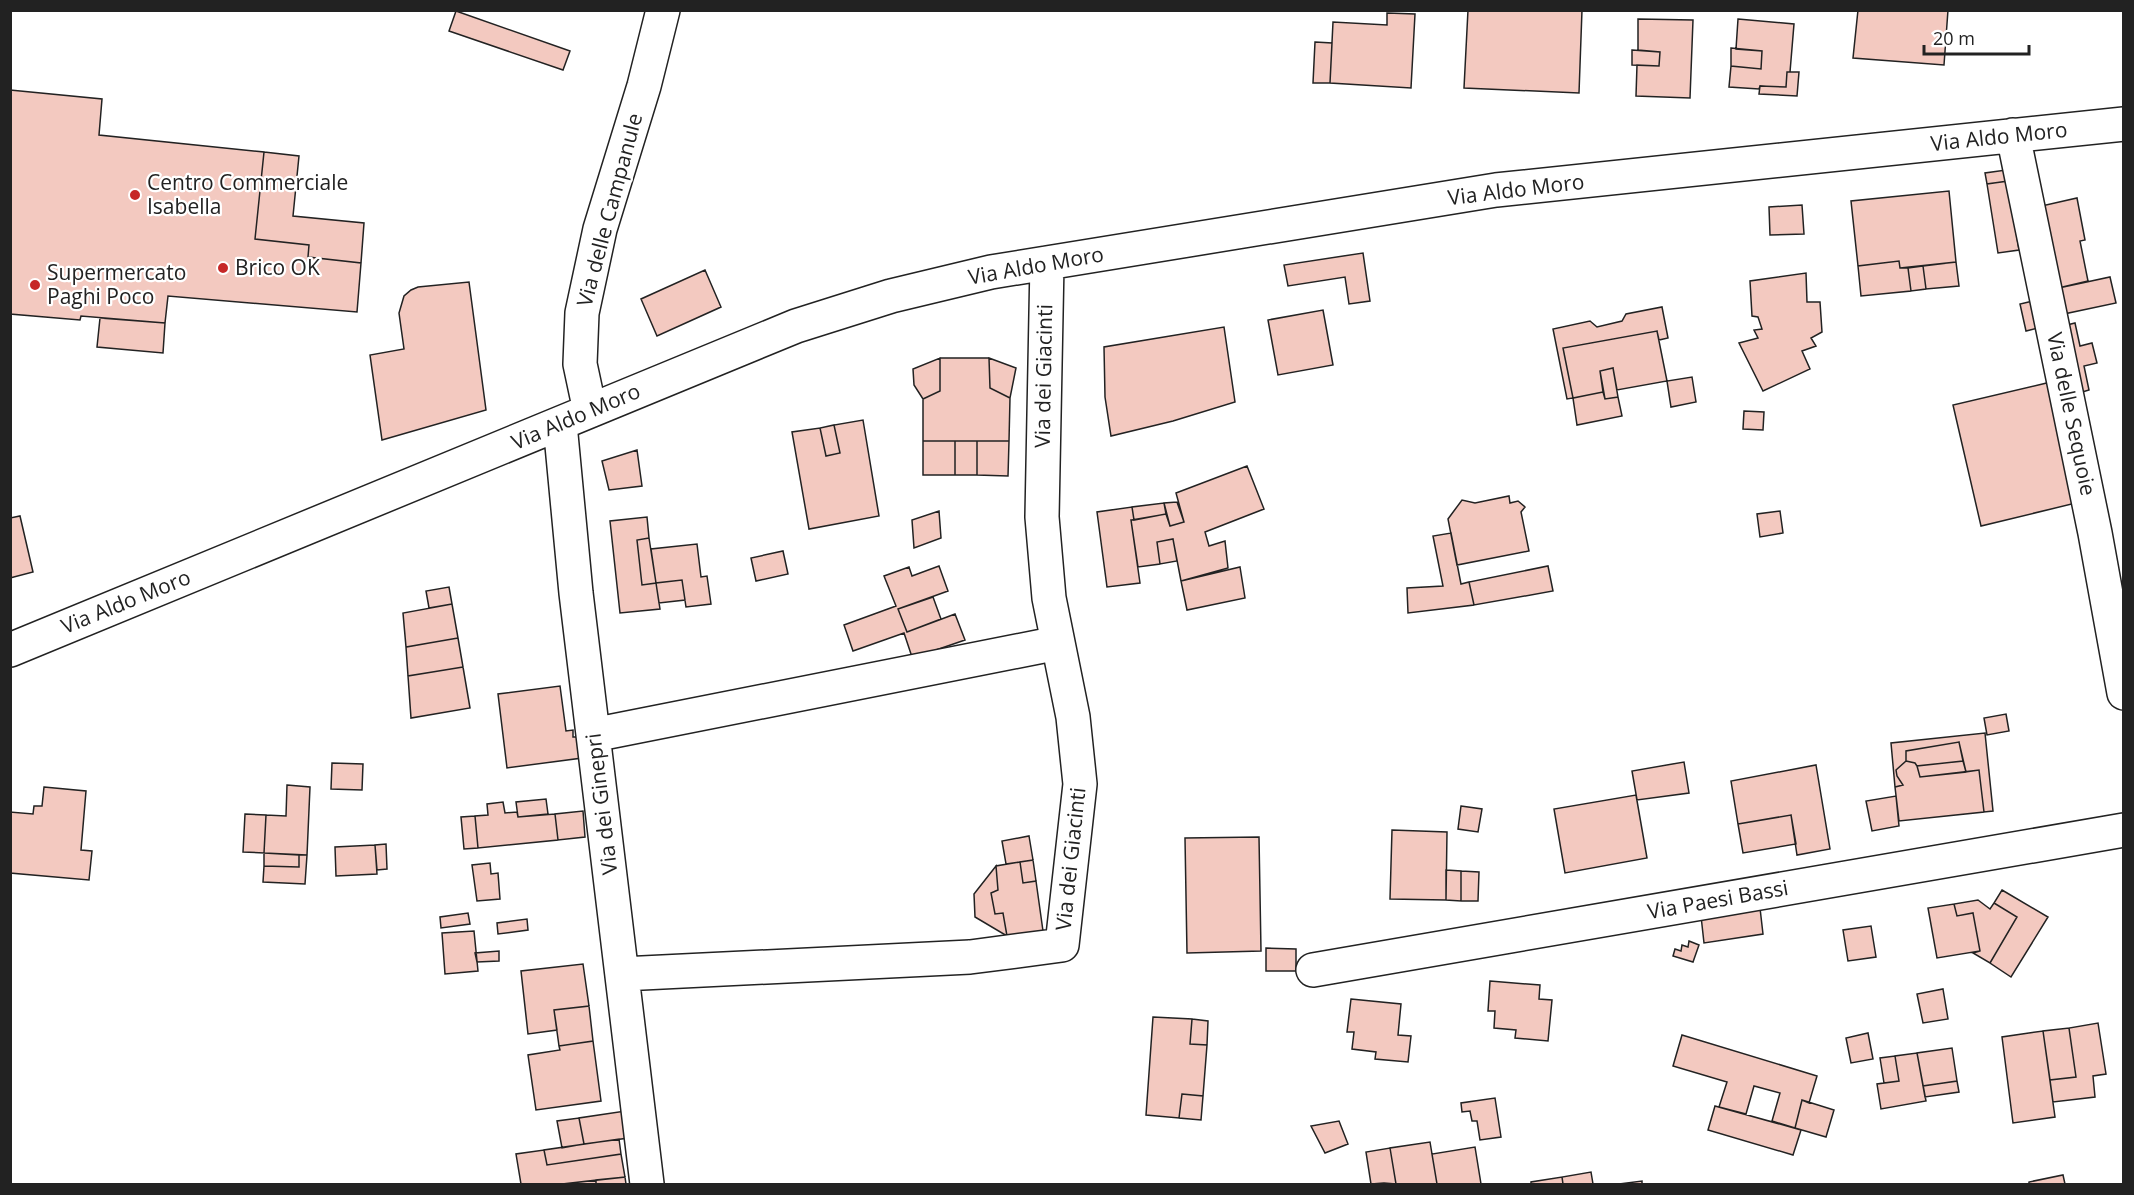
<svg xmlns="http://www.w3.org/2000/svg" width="2134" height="1195" font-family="'Open Sans',sans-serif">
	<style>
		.building { fill: #f3c9c0; stroke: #222; stroke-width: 1.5 }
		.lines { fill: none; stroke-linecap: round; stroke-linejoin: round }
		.minor-casing { stroke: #222; stroke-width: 36 }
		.minor { stroke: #fff; stroke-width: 33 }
		.poi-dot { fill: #c62828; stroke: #fff; stroke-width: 2 }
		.labels { text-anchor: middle; stroke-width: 4.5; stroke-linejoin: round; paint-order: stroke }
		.street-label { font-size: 21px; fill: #222; stroke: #fff }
		.poi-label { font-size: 21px; fill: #222; stroke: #fff; text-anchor: start }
	</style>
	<rect width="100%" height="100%" fill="#fff"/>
	<path class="building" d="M1468,10H1582L1579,93L1464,88Z
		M1858,10H1948L1944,65L1853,58Z
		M456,11L570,51L563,70L449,31Z
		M1387,13L1415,14L1411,88L1330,83L1333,22L1387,25Z
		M1638,19L1693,20L1690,98L1636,96L1637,65L1659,66L1660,52L1638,50Z
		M1738,19L1794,24L1790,72H1787L1786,87L1760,86L1759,89L1729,87L1731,66L1761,69L1762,51L1736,49Z
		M1315,42L1332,43L1330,83H1313Z
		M1731,48L1762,51L1761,69L1731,66Z
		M1632,50L1660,52L1659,66L1632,65Z
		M1787,72H1799L1797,96L1759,94L1760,86L1786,87Z
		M10,90L102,99L99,135L264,152L255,239L309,245L308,257L361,263L357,312L168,296L165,323L81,316L80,320L10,314Z
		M264,152L299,156L293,216L364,223L361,263L308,257L309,245L255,239Z
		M2006,170L2008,181L1987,184L1985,173Z
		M2008,181L2019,250L1998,253L1987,184Z
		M1949,191L1956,262L1900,268L1899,261L1858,266L1851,201Z
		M2077,198L2085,240L2080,241L2088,281L2054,289L2037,207Z
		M1802,205L1804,234L1770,235L1769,207Z
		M1363,253L1370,301L1349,304L1345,277L1288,286L1284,265Z
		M1899,261L1900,268H1908L1911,291L1861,296L1858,266Z
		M1956,262L1959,286L1926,289L1923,266Z
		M1923,266L1926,289L1911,291L1908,268Z
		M705,270L721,307L657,336L641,299Z
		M1806,273L1807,302H1820L1822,332L1811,338L1816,346L1802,351L1810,369L1763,391L1739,343L1758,338L1754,330L1762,329L1758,317L1752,316L1750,281Z
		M2110,277L2116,303L2059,315L2054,289Z
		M469,282L486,410L382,440L370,355L404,349L399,313L404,296L411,290L418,287Z
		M2033,301L2038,328L2026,331L2020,304Z
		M1662,307L1668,338L1659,340L1657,331L1563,348L1573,398L1567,399L1553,329L1590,321L1597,327L1622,321L1626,314Z
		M1323,310L1333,365L1278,375L1268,320Z
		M100,318L165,323L163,353L97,347Z
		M2075,323L2080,346L2092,343L2097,363L2084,366L2089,390L2079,393L2063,326Z
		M1224,327L1235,402L1173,421L1111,436L1105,397L1104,347Z
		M1657,331L1667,381L1617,390L1613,368L1600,371L1603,392L1573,398L1563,348Z
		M940,358H989L990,388L1010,398L1009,441H923V399L940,391Z
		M940,358V391L923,399L914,385L913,369Z
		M989,358L1016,368L1010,398L990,388Z
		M1613,368L1618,397L1605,399L1600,371Z
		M1692,377L1696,402L1671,407L1667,381Z
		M2051,382L2080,502L1981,526L1953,405Z
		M1603,392L1605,399L1618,397L1622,416L1577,425L1573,398Z
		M1744,411L1764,412L1763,430L1743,429Z
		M863,420L879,516L809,529L792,432L820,428L826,456L840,453L834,425Z
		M834,425L840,453L826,456L820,428Z
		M923,441H955V475H923Z
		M955,441H977V475H955Z
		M977,441H1009L1008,476L977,475Z
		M637,450L642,486L609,490L602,461Z
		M1247,466L1264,509L1205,532L1209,546L1225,541L1228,568L1181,581L1173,539L1157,542L1160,564L1138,567L1131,520L1166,514L1170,526L1184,522L1176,493Z
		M1509,496L1510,503L1518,501L1525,507L1521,512L1529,551L1457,565L1448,519L1462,500L1475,503Z
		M1177,502L1184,522L1170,526L1164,503Z
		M1164,503L1166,514L1134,520L1132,507Z
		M1132,507L1134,520H1131L1140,583L1107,587L1097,512Z
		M939,511L941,538L914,548L912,520Z
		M1780,511L1783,533L1760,537L1757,514Z
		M20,516L33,572L10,578V518Z
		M647,517L649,538L637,540L642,585L656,583L660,609L620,613L610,521Z
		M1451,533L1461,584L1469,582L1474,605L1408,613L1407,588L1443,586L1433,536Z
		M649,538L656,583L642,585L637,540Z
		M1173,539L1177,561L1160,564L1157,542Z
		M697,544L701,577L707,576L711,604L686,607L682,580L656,583L651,549Z
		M783,551L788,574L756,581L751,558Z
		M939,566L948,591L898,609L907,632L955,614L965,640L936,650L915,666L904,633L853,651L844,625L896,606L884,576L909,567L912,576Z
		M1548,566L1553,591L1474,605L1469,582Z
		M1240,567L1245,598L1187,610L1181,581Z
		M682,580L685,600L659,603L656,583Z
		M449,587L452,604L429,608L426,591Z
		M933,597L941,619L907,632L898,609Z
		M452,604L458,638L406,647L403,613Z
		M458,638L463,667L408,676L406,647Z
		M463,667L470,708L411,718L408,676Z
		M560,686L566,731L573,730V737H579L582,758L507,768L498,694Z
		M2006,714L2009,731L1987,735L1984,718Z
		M1985,733L1993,811L1984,812L1979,770L1966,772L1959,742L1906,751V761L1896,770L1897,776L1903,785L1895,787L1891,743Z
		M1959,742L1963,761L1917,766L1915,763L1906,761V751Z
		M1906,761L1915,763L1917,766L1920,777L1979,770L1984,812L1899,821L1895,787L1903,785L1897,776L1896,770Z
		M1963,761L1966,772L1920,777L1917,766Z
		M1684,762L1689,793L1637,800L1632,771Z
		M332,763L363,764L362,790L331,789Z
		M1816,765L1830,849L1797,855L1791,815L1738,824L1731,781Z
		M287,785L310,787L307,855L264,853L266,815L286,816Z
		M44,787L86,791L81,850L92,851L89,880L10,873V812L33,814L34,806H42Z
		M1636,795L1647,858L1565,873L1554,809Z
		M1896,796L1899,826L1872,831L1866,801Z
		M546,799L548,814L518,817L516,802Z
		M503,802L505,813L517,812L518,817L555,814L558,840L478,848L475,816L488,815L487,804Z
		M1461,806L1482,809L1478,832L1458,829Z
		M583,811L585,837L558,840L555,814Z
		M245,814L266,815L264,853L243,852Z
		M1791,815L1796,844L1743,853L1738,824Z
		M475,816L478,848L464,849L461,817Z
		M1392,830L1447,832L1446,900L1390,899Z
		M1029,836L1033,860L1006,864L1002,841Z
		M1259,837L1261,951L1187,953L1185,838Z
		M386,844L387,869L377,870L375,845Z
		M375,845L377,874L336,876L335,847Z
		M264,853L299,855V867L264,866Z
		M299,855H307L305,884L263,882L264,866L299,867Z
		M1033,860L1036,881L1023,883L1020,862Z
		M1020,862L1023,883L1036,881L1043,931L1007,936L1003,913L995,914L991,893L998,890L996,866Z
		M490,863L491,874L498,873L500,899L477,901L472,865Z
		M996,866L998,890L991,893L995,914L1003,913L1007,936L975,917L974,894Z
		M1446,870L1461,871V901L1446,900Z
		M1461,871L1479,872L1478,901H1461Z
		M2002,890L2048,917L2011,977L1990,963L2017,917L1994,903Z
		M1978,900L1990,909L1994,903L2017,917L1990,963L1973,953L1980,951L1973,913L1957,916L1954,904Z
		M1954,904L1957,916L1973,913L1980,951L1937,958L1928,908Z
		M1760,908L1763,934L1704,943L1701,916Z
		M468,913L470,924L441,928L440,917Z
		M527,919L528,930L498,934L497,923Z
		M1871,926L1876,957L1848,961L1843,930Z
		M474,931L478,971L445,974L442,933Z
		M1689,941L1699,945L1693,962L1673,956L1675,949L1681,951L1682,945L1688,947Z
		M1266,948L1296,949V971H1266Z
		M499,951V961L477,962L475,953Z
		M583,964L589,1006L554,1010L557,1030L528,1034L521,971Z
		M1490,981L1540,985L1539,999L1552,1000L1548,1041L1515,1038L1516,1030L1494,1028L1495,1011H1488Z
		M1943,989L1948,1019L1923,1023L1917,994Z
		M1351,999L1401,1004L1398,1035L1411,1036L1408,1062L1375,1059L1376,1052L1352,1049L1354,1032H1347Z
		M589,1006L593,1041L559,1046L554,1010Z
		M1153,1017L1192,1019L1190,1044L1207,1045L1203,1096L1182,1094L1179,1118L1146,1115Z
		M1192,1019L1208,1021L1207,1045L1190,1044Z
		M2098,1023L2106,1074L2093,1076L2095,1097L2053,1102L2050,1080L2076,1077L2069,1028Z
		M2069,1028L2076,1077L2050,1080L2043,1031Z
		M2043,1031L2055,1117L2013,1123L2002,1037Z
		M1868,1033L1873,1059L1851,1063L1846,1038Z
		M1682,1035L1817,1076L1809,1103L1802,1100L1795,1128L1772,1121L1780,1093L1754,1086L1746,1114L1719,1107L1727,1082L1673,1066Z
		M593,1041L601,1101L536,1110L528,1055L560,1050L559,1046Z
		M1952,1048L1957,1081L1923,1086L1917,1053Z
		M1917,1053L1926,1101L1881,1109L1877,1084L1899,1081L1895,1056Z
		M1895,1056L1899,1081L1884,1083L1880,1058Z
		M1957,1081L1959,1092L1925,1097L1923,1086Z
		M1182,1094L1203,1096L1201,1120L1179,1118Z
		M1495,1098L1501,1137L1480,1140L1477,1121H1472L1470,1111L1462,1112L1461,1103Z
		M1802,1100L1834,1110L1826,1137L1795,1128Z
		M1715,1106L1801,1130L1793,1155L1708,1130Z
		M632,1110L636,1137L584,1144L579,1118Z
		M579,1118L584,1144L562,1148L557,1121Z
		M1339,1121L1348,1144L1325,1153L1311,1126Z
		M619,1139L621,1154L547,1165L544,1150Z
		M1430,1142L1437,1184H1396L1390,1148Z
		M1475,1147L1481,1184H1437L1432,1154Z
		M1390,1148L1396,1184L1384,1183L1371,1184L1366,1152Z
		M544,1150L547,1165L621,1154L625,1177L562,1184H521L516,1154Z
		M1591,1172L1593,1184H1563L1562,1177Z
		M2063,1175L2065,1184H2029V1182Z
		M625,1177L626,1184H596V1180Z
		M1562,1177L1563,1184H1531V1182Z
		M596,1180V1184H562Z
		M1642,1181V1184H1619Z"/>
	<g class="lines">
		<defs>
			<path id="minor" d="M2013,135L2095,533L2124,693
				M590,411L580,364L582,313L600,229L644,86L663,10
				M560,424L576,593L647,1184
				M10,650L796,326L891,296L991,272L1496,190L2124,124
				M593,735L1058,643
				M1313,970L2124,830
				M622,974L970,957L1062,945L1080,784L1073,717L1049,598L1042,517L1047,263"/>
		</defs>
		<use href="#minor" class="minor-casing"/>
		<use href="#minor" class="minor"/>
	</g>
	<g class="poi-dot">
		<circle cx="135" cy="195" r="6"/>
		<circle cx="223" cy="268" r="6"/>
		<circle cx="35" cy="285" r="6"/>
	</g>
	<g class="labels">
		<g class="street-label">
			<text transform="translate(1999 137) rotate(-6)" y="7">Via Aldo Moro</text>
			<text transform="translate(1516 190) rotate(-7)" y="7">Via Aldo Moro</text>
			<text transform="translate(610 210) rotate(-75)" y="7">Via delle Campanule</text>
			<text transform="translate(1036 266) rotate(-10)" y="7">Via Aldo Moro</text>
			<text transform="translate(1044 376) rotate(-89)" y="7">Via dei Giacinti</text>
			<text transform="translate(2071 414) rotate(78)" y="7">Via delle Sequoie</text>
			<text transform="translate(576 417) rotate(-23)" y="7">Via Aldo Moro</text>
			<text transform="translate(126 602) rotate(-22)" y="7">Via Aldo Moro</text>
			<text transform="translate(602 804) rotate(-97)" y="7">Via dei Ginepri</text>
			<text transform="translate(1071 859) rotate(-84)" y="7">Via dei Giacinti</text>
			<text transform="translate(1718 900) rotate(-10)" y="7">Via Paesi Bassi</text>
		</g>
		<g class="poi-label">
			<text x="147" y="190">Centro Commerciale<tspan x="147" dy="24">Isabella</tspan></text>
			<text x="235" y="275">Brico OK</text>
			<text x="47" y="280">Supermercato<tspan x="47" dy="24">Paghi Poco</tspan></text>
		</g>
	</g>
	<rect width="2134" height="1195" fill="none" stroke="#222222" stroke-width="24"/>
	<path d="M1924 45v9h105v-9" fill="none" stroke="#222222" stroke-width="3"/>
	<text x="1933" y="45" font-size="18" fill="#222222" stroke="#ffffff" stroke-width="4.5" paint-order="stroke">20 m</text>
</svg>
